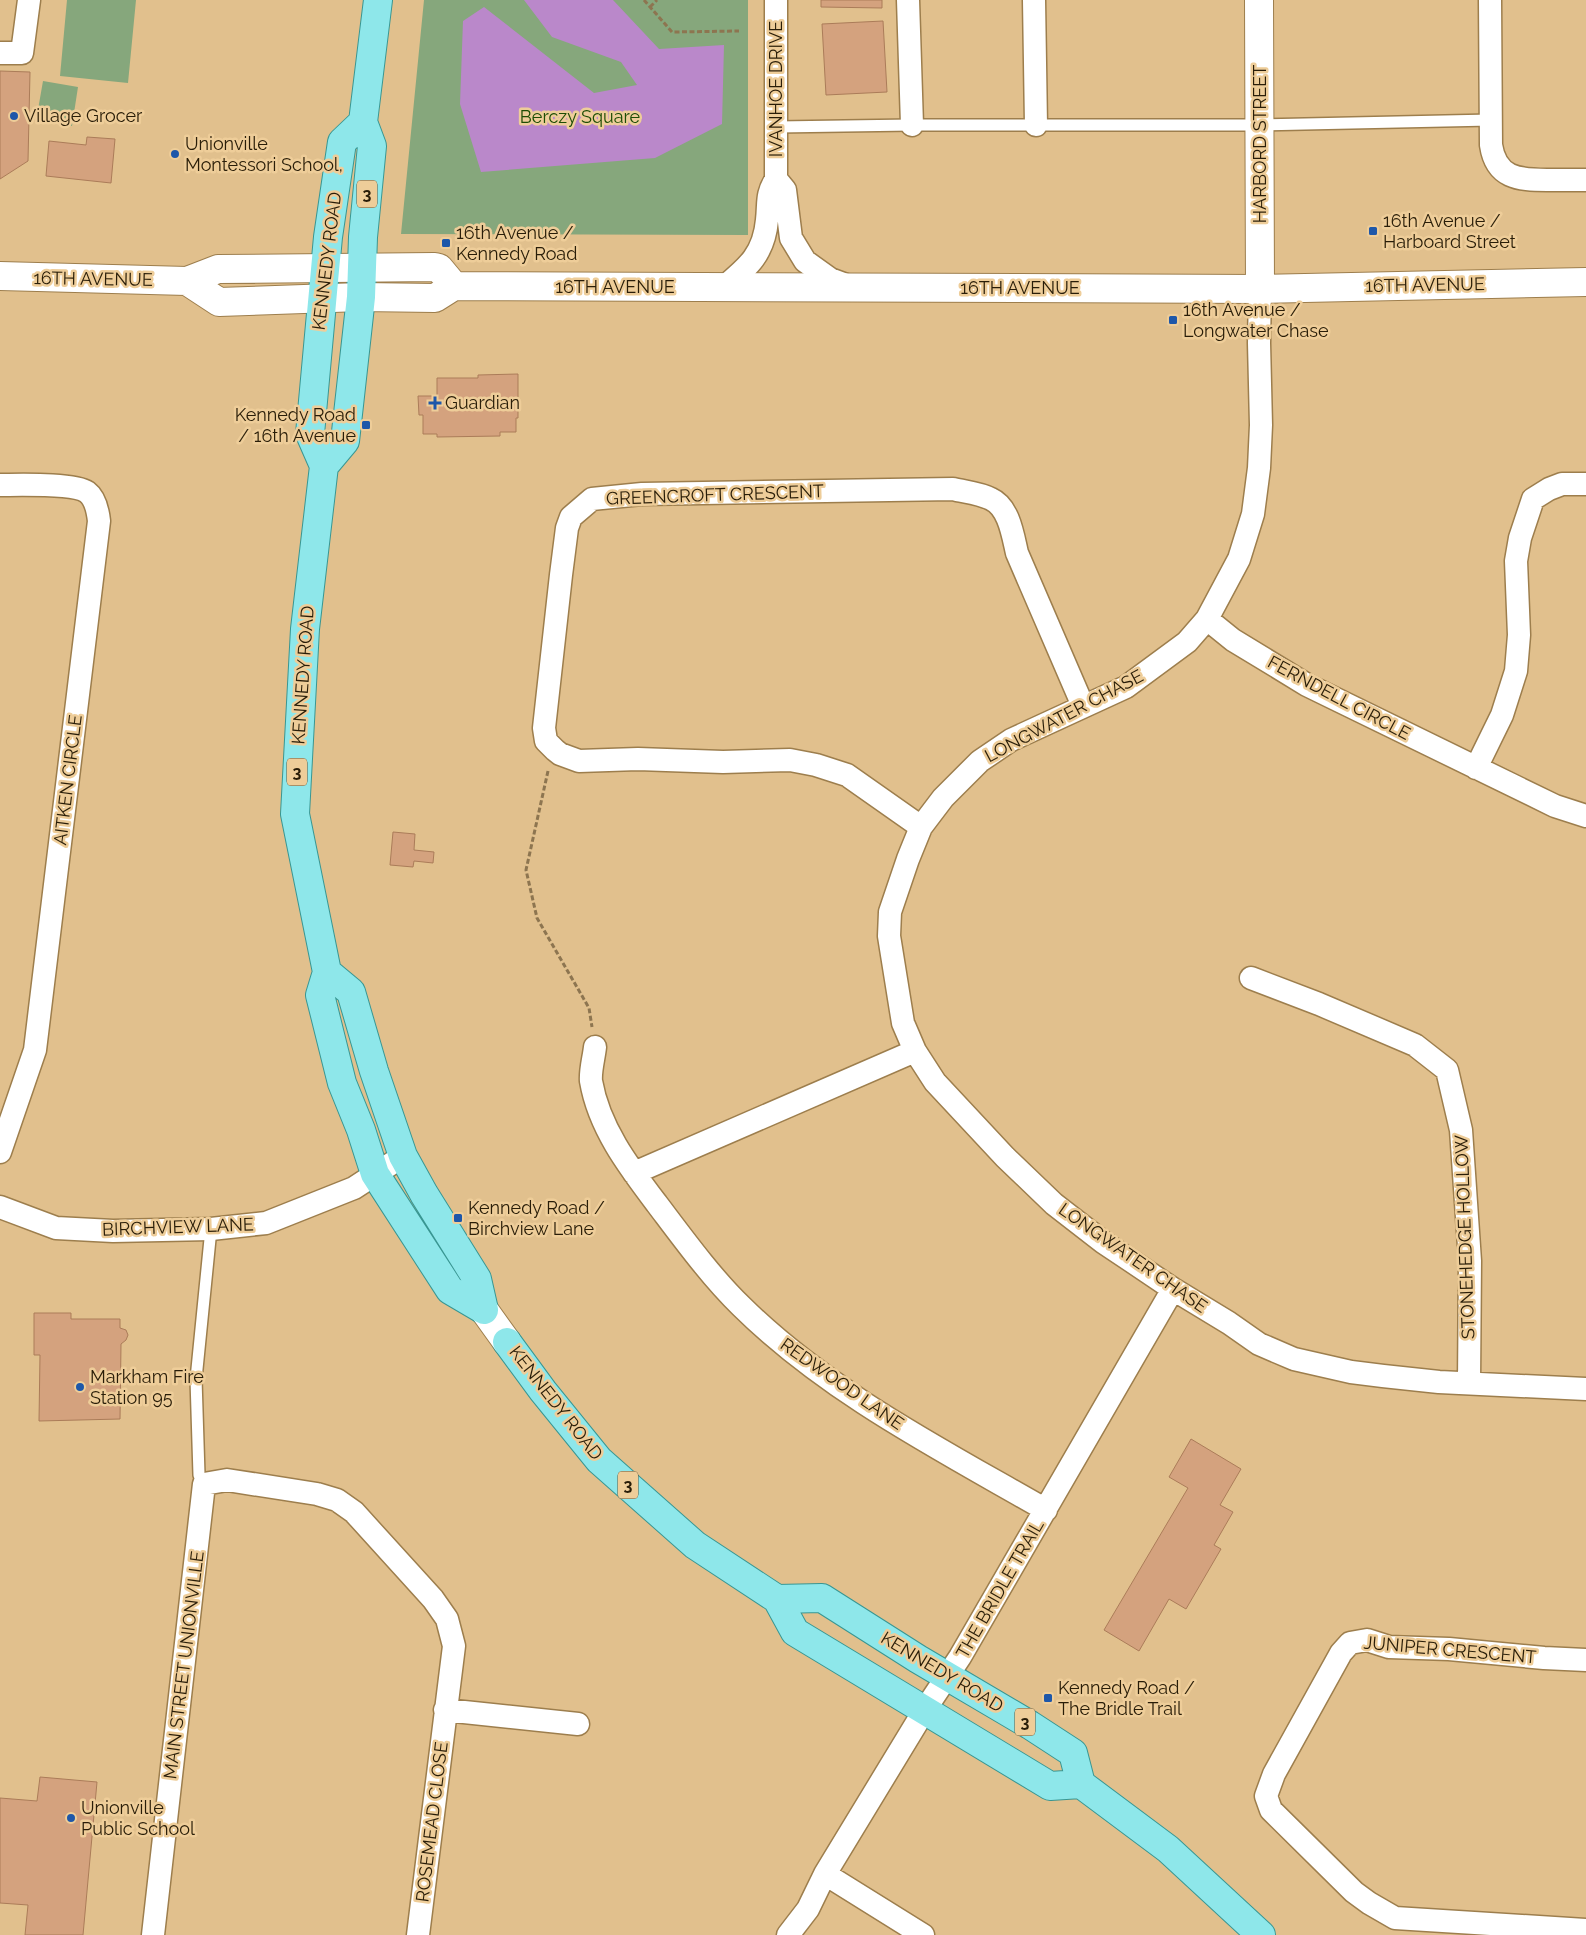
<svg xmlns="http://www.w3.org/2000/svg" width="1586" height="1935" font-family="Raleway,sans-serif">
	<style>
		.green { fill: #86a77c }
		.water { fill: #ba88ca }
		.building { fill: #d4a27e; stroke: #ab7c59 }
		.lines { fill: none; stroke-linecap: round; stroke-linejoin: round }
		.lane-casing { stroke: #9d7e4d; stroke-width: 14 }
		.street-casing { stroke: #9d7e4d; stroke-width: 25 }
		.secondary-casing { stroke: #9d7e4d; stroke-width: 30 }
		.primary-casing { stroke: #399692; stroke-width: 30 }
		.path { stroke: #8d7550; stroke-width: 3; stroke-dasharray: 5 2.5; stroke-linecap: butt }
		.lane { stroke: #fff; stroke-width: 11 }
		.street { stroke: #fff; stroke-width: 22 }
		.secondary { stroke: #fff; stroke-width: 28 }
		.primary { stroke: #8ee7ea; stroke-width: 28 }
		.poi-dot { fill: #1e57a9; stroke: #eecd99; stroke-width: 2 }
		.labels { text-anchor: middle; stroke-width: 5; stroke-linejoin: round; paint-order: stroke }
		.shield { fill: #eecd99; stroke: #645234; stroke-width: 1 }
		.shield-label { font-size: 16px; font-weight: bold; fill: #291d08 }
		.street-label { font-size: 18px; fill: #291d08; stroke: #eecd99 }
		.poi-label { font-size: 18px; fill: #291d08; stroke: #eecd99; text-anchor: start }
		.park-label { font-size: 18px; fill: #1d4d05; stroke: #eecd99 }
	</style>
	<rect width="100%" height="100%" fill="#e1c08d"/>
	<path class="green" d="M67,0H136L128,83L60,76Z
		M424,0H748V235L401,234Z
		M43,81L78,87L72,126L36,121Z"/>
	<path class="water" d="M524,0H613L659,49L724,45L722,124L655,158L481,172L460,104L463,21L484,7L594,93L637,85L621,62L552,37Z"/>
	<path class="building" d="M821,0H882V8L821,7Z
		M883,21L887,92L826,95L822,24Z
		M0,71L30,72L28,161L0,179Z
		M87,137L115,139L111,183L46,176L49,141L86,145Z
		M518,374V418H516V432H500V436L437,437V434H423V415H419L418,396H437V378H478V375Z
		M393,832L415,834L414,850L434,852L433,863L414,861L413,867L390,865Z
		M34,1313H71V1319H120V1328L126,1330L128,1335L126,1340L121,1344L120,1419L39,1421L40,1355H34Z
		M1191,1439L1241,1469L1220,1505L1233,1512L1214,1545L1221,1549L1186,1609L1169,1599L1139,1651L1104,1630L1188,1488L1169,1477Z
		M40,1777L97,1782L83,1935H25L28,1905L0,1903V1798L37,1801Z"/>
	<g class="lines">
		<defs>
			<path id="lane" d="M777,127L912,125H1260L1491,120
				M204,1484L199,1475L196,1379L211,1229"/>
			<path id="street" d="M908,0L912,125
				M1034,0L1036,125
				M1490,0L1491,145C1496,178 1518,180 1547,180C1560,180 1573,180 1586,180
				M0,53H22L29,0
				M776,179L785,190L791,238L805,261L830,279L849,286
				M724,287C748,267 764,254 767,220C769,202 766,195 776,179V0
				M1260,289L1259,343L1261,425L1259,468L1253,514L1239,559L1207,619L1187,642L1126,687L1011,740L980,761L943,798L921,827L908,859L890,912L889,936L903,1023L915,1051L935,1082L1005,1157L1054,1204L1103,1242L1173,1289L1229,1323L1259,1344L1294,1359L1351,1372L1383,1376L1439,1382L1586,1389
				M0,485C18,485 74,483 87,492C95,498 98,512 99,521L35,1050L0,1152
				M1207,619L1233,640L1307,685L1555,806L1586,816
				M1476,768L1502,715L1516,671L1519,635L1516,561L1520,538L1533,499L1549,489L1562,484H1586
				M921,827L847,775L816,765L790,760L723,762L638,759L579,761L560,754L555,750L546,741L544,728L561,575L567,528L571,517L592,499L642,494L953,489C965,492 979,493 991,499C1009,507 1013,536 1017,553L1083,706
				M1251,978L1319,1004L1415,1045L1447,1070L1461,1130L1470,1261L1469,1383
				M595,1047C594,1057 590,1071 591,1081C599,1128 629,1167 657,1204C682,1237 711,1277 741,1306C828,1392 940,1449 1046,1510
				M634,1173L915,1051
				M0,1207L56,1228L113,1231L211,1229L266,1223L354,1188L403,1156
				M1586,1660L1544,1658L1449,1649L1389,1647L1367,1640L1350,1643L1341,1653L1274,1774L1266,1796L1271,1810L1354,1892L1369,1903L1395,1918L1586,1930
				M445,1710L578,1724
				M825,1874L923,1935
				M153,1935L204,1484L227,1480L317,1494L337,1500L354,1512L433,1599L447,1619L454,1646L418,1935
				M788,1935L808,1909L825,1874L924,1711L960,1657L1173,1289"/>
			<path id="secondary" d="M1259,0L1260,289
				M0,276L187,281L218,269L435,267L439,268L454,286
				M187,281L219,302L361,297L435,298L454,286L1260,289L1586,282
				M484,1310L507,1342"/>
			<path id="primary" d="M363,122L342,142L328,237L310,434L324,466L305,629L295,814L327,972L320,995L342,1083L361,1130L375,1174L450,1290L484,1310
				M324,466L345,441L361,297L363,237L372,146L363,122L378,0
				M327,972L351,992L374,1071L403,1156L424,1194L477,1279L484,1310
				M507,1342L543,1391L599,1460L695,1545L777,1599L795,1632L1050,1786L1081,1784
				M777,1599L822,1598L918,1659L1030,1725L1073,1753L1081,1784L1168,1849L1261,1935"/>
		</defs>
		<use href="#lane" class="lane-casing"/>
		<use href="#street" class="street-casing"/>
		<use href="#secondary" class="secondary-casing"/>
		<use href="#primary" class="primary-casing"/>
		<path class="path" d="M644,0L672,32L739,31
			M650,7L657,0
			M548,771L526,870L537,918L589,1008L592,1027"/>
		<use href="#lane" class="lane"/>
		<use href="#street" class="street"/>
		<use href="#secondary" class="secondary"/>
		<use href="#primary" class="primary"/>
	</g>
	<g class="poi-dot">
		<circle cx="14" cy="116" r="5"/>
		<circle cx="175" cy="154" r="5"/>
		<rect x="1368" y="226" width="10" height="10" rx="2.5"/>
		<rect x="441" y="238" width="10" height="10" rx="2.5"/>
		<rect x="1168" y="315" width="10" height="10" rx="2.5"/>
		<path d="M432.5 395.5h5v5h5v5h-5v5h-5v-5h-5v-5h5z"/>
		<rect x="361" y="420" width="10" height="10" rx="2.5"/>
		<rect x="453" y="1213" width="10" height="10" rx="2.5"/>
		<circle cx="80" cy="1387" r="5"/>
		<rect x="1043" y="1693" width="10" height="10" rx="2.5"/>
		<circle cx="71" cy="1818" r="5"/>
	</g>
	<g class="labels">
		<g class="shield">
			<rect x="357" y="180.5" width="20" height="27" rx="4"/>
			<rect x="287" y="758.5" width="20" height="27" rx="4"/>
			<rect x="618" y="1471.5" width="20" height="27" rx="4"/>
			<rect x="1015" y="1708.5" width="20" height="27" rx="4"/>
		</g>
		<g class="shield-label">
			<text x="367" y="200">3</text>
			<text x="297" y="778">3</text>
			<text x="628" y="1491">3</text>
			<text x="1025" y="1728">3</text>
		</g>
		<g class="street-label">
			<text transform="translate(776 89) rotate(-90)" y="6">IVANHOE DRIVE</text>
			<text transform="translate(1260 144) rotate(-90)" y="6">HARBORD STREET</text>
			<text transform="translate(327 261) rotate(-83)" y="6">KENNEDY ROAD</text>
			<text transform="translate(93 279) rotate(1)" y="6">16TH AVENUE</text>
			<text transform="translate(1425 285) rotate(-1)" y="6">16TH AVENUE</text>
			<text x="615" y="293">16TH AVENUE</text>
			<text x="1020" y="294">16TH AVENUE</text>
			<text transform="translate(715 495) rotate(-2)" y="6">GREENCROFT CRESCENT</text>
			<text transform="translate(303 675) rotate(-86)" y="6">KENNEDY ROAD</text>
			<text transform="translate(1339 698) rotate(28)" y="6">FERNDELL CIRCLE</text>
			<text transform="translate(1064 716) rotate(-28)" y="6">LONGWATER CHASE</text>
			<text transform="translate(68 780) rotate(-83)" y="6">AITKEN CIRCLE</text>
			<text transform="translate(178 1227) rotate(-2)" y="6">BIRCHVIEW LANE</text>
			<text transform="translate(1465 1237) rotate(-92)" y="6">STONEHEDGE HOLLOW</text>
			<text transform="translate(1133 1258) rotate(35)" y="6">LONGWATER CHASE</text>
			<text transform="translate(842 1384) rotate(35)" y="6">REDWOOD LANE</text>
			<text transform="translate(556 1403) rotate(52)" y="6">KENNEDY ROAD</text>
			<text transform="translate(1000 1589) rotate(-60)" y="6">THE BRIDLE TRAIL</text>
			<text transform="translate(1450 1650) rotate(5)" y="6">JUNIPER CRESCENT</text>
			<text transform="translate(184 1665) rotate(-83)" y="6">MAIN STREET UNIONVILLE</text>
			<text transform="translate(942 1672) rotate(31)" y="6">KENNEDY ROAD</text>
			<text transform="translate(432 1822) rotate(-83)" y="6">ROSEMEAD CLOSE</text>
		</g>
		<g class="poi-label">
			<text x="24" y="122">Village Grocer</text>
			<text x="185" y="150">Unionville<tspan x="185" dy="21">Montessori School,</tspan></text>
			<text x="1383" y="227">16th Avenue /<tspan x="1383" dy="21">Harboard Street</tspan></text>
			<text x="456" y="239">16th Avenue /<tspan x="456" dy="21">Kennedy Road</tspan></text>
			<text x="1183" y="316">16th Avenue /<tspan x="1183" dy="21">Longwater Chase</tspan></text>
			<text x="445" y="409">Guardian</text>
			<text x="356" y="421" text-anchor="end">Kennedy Road<tspan x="356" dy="21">/ 16th Avenue</tspan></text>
			<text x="468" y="1214">Kennedy Road /<tspan x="468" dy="21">Birchview Lane</tspan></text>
			<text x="90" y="1383">Markham Fire<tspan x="90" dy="21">Station 95</tspan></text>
			<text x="1058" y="1694">Kennedy Road /<tspan x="1058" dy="21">The Bridle Trail</tspan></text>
			<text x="81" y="1814">Unionville<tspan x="81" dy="21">Public School</tspan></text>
		</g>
		<g class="park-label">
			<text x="580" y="123">Berczy Square</text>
		</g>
	</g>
</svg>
